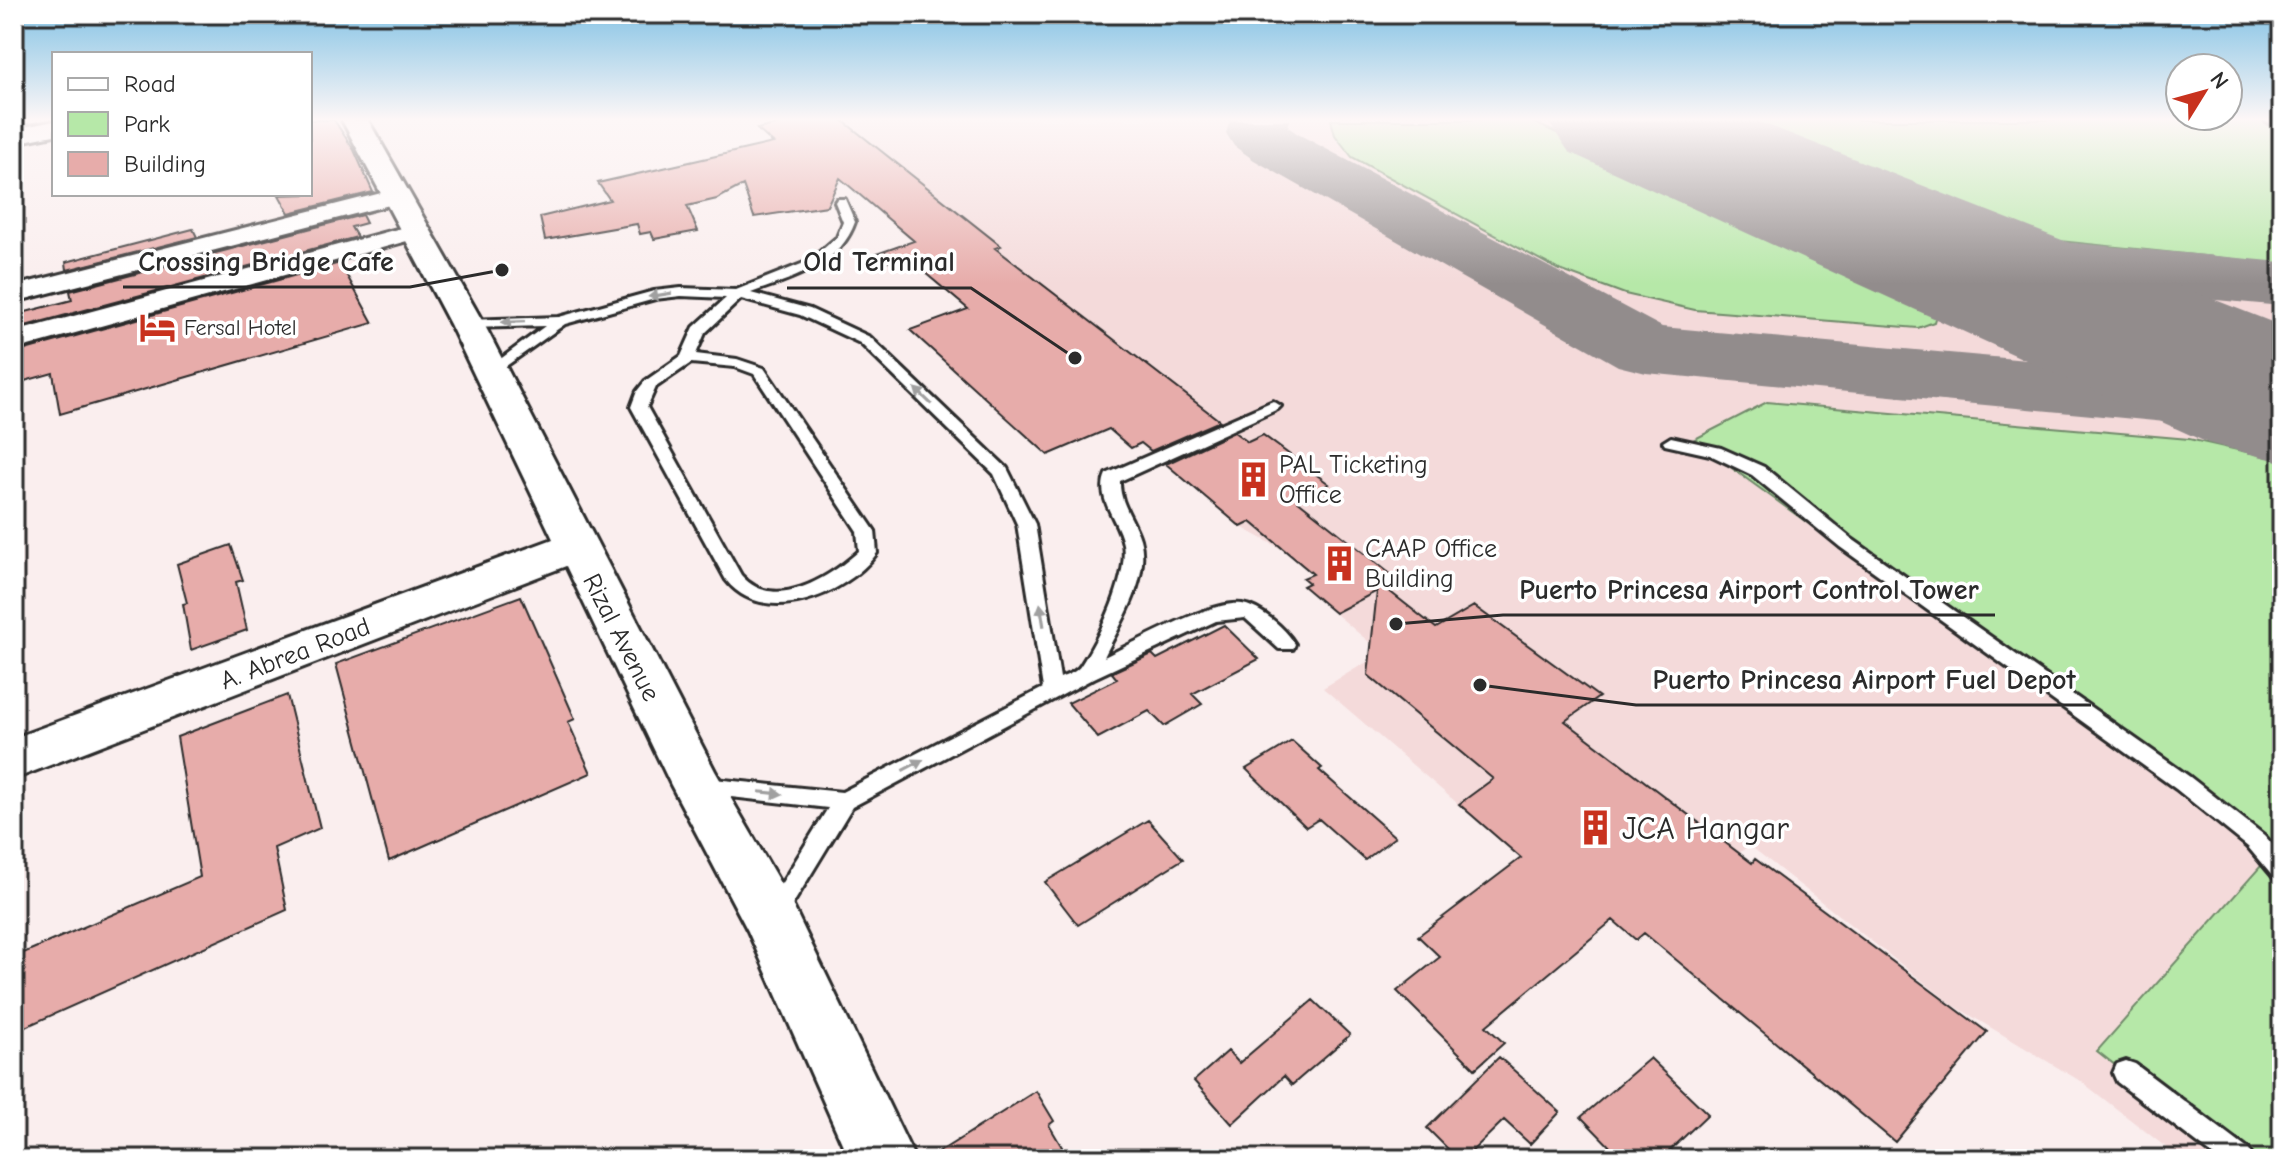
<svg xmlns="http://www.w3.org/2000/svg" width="2296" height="1173" font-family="'Comic Neue',sans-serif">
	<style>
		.built { fill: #f4dada }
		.green { fill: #b6e8a8; stroke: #708a6a; stroke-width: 2 }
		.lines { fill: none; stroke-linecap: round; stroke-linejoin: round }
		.taxiway { fill: #928c8c; fill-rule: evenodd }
		.runway { fill: #928c8c; fill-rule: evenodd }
		.building { fill: #e7acaa; stroke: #2b2b2b; stroke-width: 2 }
		.service-casing { stroke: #2b2b2b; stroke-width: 6 }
		.minor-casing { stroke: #2b2b2b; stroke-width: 6 }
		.tertiary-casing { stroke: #2b2b2b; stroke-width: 6 }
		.service { fill: #fff; fill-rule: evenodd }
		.minor { fill: #fff; fill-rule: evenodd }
		.tertiary { fill: #fff; fill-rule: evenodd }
		.oneway { fill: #a0a0a0 }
		.labels { text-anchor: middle; stroke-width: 7; stroke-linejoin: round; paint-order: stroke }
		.far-poi-label { font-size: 22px; fill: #2b2b2b; stroke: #fff; text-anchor: start }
		.poi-label { font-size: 26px; fill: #2b2b2b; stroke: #fff; text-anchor: start }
		.street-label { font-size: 26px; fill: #2b2b2b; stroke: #fff }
		.near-poi-label { font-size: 32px; fill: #2b2b2b; stroke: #fff; text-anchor: start }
		.leader { fill: none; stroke: #2b2b2b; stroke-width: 3 }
		.callout-dot { fill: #2b2b2b; stroke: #fff; stroke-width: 3 }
		.callout-label { font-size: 28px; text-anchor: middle; font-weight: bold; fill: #2b2b2b; stroke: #fff; stroke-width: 7; stroke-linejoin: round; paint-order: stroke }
	</style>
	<rect width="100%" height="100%" fill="#faeeee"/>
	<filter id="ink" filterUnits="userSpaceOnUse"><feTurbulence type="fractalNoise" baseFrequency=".0125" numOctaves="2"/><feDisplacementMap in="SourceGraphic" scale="16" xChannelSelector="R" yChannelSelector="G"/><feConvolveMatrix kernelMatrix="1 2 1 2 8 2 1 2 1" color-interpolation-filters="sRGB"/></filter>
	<g filter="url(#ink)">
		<path class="built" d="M797,120H2282V1159H2181L2082,1082L1953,1005L1749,845L1636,940L1601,910L1591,918L1323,688L1382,653L1303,586L1308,583L1303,578L1313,573L1287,552L1241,527L1247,442L1210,413L1131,448L926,274L945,267L907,235L917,232L817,159L757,129Z"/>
		<path class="green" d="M1331,120H1528L1912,292L1934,306L1937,311L1934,322L1918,328L1695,310L1625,294L1557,269L1352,157L1335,135Z
			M1719,120H2282V264L2012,236Z
			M1767,402L2189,439L2282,460V1159H2236L2097,1051L2269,857L1693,440Z"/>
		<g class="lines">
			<path class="taxiway" d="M1230,120H1290L1288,127L1298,134L1662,327L2282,383V433L1646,373L1618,366L1254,160L1234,146L1226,133Z
				M1921,225L2063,242L2282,262V306L2063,286L1921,267L1896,261L1886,246L1896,231Z"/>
			<path class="runway" d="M1547,120H1755L2282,326V462L2208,443L1569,152Z"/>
		</g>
		<path class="building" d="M310,120H334L354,150L373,192L289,213L279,195L310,194Z
			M797,120H842L1001,246L995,248L1220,421L1151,451L1141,443L1131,448L1109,429L1048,455L910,330L968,309L912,262L868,261V257L914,241L840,178L827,206L754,217L743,185L717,199L687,206L698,231L654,239L651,232L640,234L637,224L545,240L540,217L610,200L598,183L773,143L757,129Z
			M362,215L366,223L351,227L357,237L14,329V315L72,300L70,291Z
			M193,229L197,237L67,270L66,262Z
			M340,263L373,323L60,414L53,373L14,384V353Z
			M1234,432L1248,442L1263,435L1329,484L1297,500L1398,580L1384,587L1436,628L1474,606L1599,697L1565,721L1752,863L1755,859L1987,1032L1895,1142L1644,933L1636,940L1613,920L1486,1026L1504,1043L1475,1069L1397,991L1440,957L1418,936L1521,858L1459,804L1493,779L1368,675L1377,591L1335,613L1303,586L1309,583L1303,578L1313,574L1251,522L1241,527L1166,464Z
			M231,545L243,580L236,582L247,630L191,650L183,604L187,603L177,564Z
			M521,596L575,719L568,722L591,773L389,861L336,664Z
			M1224,625L1259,659L1192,694L1202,704L1164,726L1149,711L1098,738L1068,703L1117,679L1112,673L1117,670L1152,654L1157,659Z
			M287,695L320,828L274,848L287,910L14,1032V957L200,877L177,737Z
			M1292,741L1322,768L1319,770L1395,837L1365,860L1319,819L1306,827L1246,769Z
			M1148,820L1183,859L1078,925L1045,882Z
			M1313,1000L1350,1035L1292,1085L1284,1076L1232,1124L1194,1081L1228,1051L1239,1063Z
			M1499,1057L1560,1112L1530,1144L1504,1120L1464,1159H1458L1427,1128Z
			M1650,1058L1708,1114L1661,1159H1622L1581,1117Z
			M1036,1091L1054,1121L1049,1125L1069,1159H928Z"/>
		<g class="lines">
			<defs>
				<path id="service" d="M2265,120H2282V126L2266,122Z
					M837,199H845L855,222C840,266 791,278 751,293L810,309L870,337L1007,468L1035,524L1060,678C1067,675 1077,672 1081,665C1099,638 1129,576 1123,544C1119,521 1095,498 1106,474L1273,401L1281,406L1278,409L1120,481C1119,503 1134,519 1140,539C1151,578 1120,624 1104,657C1135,643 1210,600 1242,604C1261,607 1285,628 1295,644L1293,649H1279L1245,618L1216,621L1094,678L852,807L782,922L774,925L766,922L762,915L828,808L704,794L697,792L693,786L697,780L704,778L842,792L1043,688L1017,524L994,474L860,343L800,315L741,299L705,333L696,354L737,359L764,368L875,531L877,553C846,596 763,628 726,580L631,407L637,391L645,381L681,356L694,327L726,298L681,296L655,299L565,324L492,376L485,372L487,369L545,326L467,328L460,324L467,320L559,317L654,291L681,288L736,290L809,261L837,237L843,222L835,202ZM691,363L735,367L754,374L857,531L859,551C829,578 774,613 741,575L647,407L656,387Z
					M1671,437L1721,448L1764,467L1852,539L2190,777L2264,835L2282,855V881L2274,878L2248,847L2176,789L1840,547L1752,475L1710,455L1665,445L1663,442Z
					M2126,1061L2135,1064L2249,1150L2253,1159H2218L2117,1082L2113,1073L2117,1064Z"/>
				<path id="minor" d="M54,121V135L14,143V129Z
					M397,189L405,191L409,196L405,201L14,302V286Z
					M416,224L425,226L428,231L425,236L14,350V332Z"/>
				<path id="tertiary" d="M342,120H368L484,324L715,771L791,902L915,1159H849L748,931L671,785L566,566L14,779V738L553,539L450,324Z"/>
			</defs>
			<use href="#service" class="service-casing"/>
			<use href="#minor" class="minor-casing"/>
			<use href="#tertiary" class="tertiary-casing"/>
			<use href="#service" class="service"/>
			<use href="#minor" class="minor"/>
			<use href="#tertiary" class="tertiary"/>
		</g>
		<defs><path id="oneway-solid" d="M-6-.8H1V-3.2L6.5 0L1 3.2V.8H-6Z" transform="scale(2)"/></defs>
		<g class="oneway">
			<use href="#oneway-solid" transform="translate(660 295) rotate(171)"/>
			<use href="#oneway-solid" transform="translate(513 322) rotate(178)"/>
			<use href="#oneway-solid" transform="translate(923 396) rotate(-136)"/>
			<use href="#oneway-solid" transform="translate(1042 615) rotate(-99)"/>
			<use href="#oneway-solid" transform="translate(913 765) rotate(-28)"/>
			<use href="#oneway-solid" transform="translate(771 793) rotate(6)"/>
		</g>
	</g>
	<linearGradient id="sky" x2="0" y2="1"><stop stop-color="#80c1e4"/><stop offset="0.42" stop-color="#fdf7f7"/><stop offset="1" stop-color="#fdf7f7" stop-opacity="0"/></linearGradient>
	<rect width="2296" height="284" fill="url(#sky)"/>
	<defs>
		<symbol id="hotel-bare" viewBox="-9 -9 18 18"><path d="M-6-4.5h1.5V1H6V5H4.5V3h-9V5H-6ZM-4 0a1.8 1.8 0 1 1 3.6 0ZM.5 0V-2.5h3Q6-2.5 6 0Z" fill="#c8321e" stroke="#fff" stroke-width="2.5" paint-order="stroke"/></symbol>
		<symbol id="building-bare" viewBox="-9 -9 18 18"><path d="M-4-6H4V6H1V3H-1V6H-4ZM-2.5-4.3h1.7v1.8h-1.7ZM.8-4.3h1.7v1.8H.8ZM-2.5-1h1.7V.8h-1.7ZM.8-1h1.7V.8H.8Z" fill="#c8321e" stroke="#fff" stroke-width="2.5" paint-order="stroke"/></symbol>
	</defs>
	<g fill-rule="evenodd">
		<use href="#hotel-bare" x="132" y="302" width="51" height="51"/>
		<use href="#building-bare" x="1228" y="454" width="51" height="51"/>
		<use href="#building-bare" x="1314" y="538" width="51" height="51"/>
		<use href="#building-bare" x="1570" y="802" width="51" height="51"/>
	</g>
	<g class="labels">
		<g class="far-poi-label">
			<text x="184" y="335">Fersal Hotel</text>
		</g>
		<g class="poi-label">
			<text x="1279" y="473">PAL Ticketing<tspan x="1279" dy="30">Office</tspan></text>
			<text x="1365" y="557">CAAP Office<tspan x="1365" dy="30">Building</tspan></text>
		</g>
		<g class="street-label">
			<text transform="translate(622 637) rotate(63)" y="9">Rizal Avenue</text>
			<text transform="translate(295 653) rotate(-21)" y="9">A. Abrea Road</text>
		</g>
		<g class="near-poi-label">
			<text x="1622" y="839">JCA Hangar</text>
		</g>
	</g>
	<path class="leader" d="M502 270L410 287H123M1075 358L971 288H787M1396 624L1503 615H1995M1480 685L1636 705H2091"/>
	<g class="callout-dot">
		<circle cx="502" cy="270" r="8"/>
		<circle cx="1075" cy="358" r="8"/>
		<circle cx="1396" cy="624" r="8"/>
		<circle cx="1480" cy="685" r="8"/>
	</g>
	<g class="callout-label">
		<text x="266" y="271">Crossing Bridge Cafe</text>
		<text x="879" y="271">Old Terminal</text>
		<text x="1749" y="599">Puerto Princesa Airport Control Tower</text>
		<text x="1864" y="689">Puerto Princesa Airport Fuel Depot</text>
	</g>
	<rect width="2296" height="1173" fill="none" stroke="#fff" stroke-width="48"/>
	<rect x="24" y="24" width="2248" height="1125" fill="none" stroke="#2b2b2b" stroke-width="3" filter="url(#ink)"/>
	<rect x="52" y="52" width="260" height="144" fill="#ffffff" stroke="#aaaaaa" stroke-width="2"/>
	<rect x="68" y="78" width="40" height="12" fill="#ffffff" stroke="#aaaaaa" stroke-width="2"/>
	<text x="124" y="92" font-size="24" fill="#2b2b2b">Road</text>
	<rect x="68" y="112" width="40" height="24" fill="#b6e8a8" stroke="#aaaaaa" stroke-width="2"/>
	<text x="124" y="132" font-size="24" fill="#2b2b2b">Park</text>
	<rect x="68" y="152" width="40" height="24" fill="#e7acaa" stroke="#aaaaaa" stroke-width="2"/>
	<text x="124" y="172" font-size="24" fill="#2b2b2b">Building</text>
	<g transform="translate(2204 92) rotate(53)"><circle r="38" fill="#ffffff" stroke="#aaaaaa" stroke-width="2"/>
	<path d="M0-6L14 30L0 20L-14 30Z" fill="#c8321e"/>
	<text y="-12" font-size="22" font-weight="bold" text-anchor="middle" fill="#2b2b2b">N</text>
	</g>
</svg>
